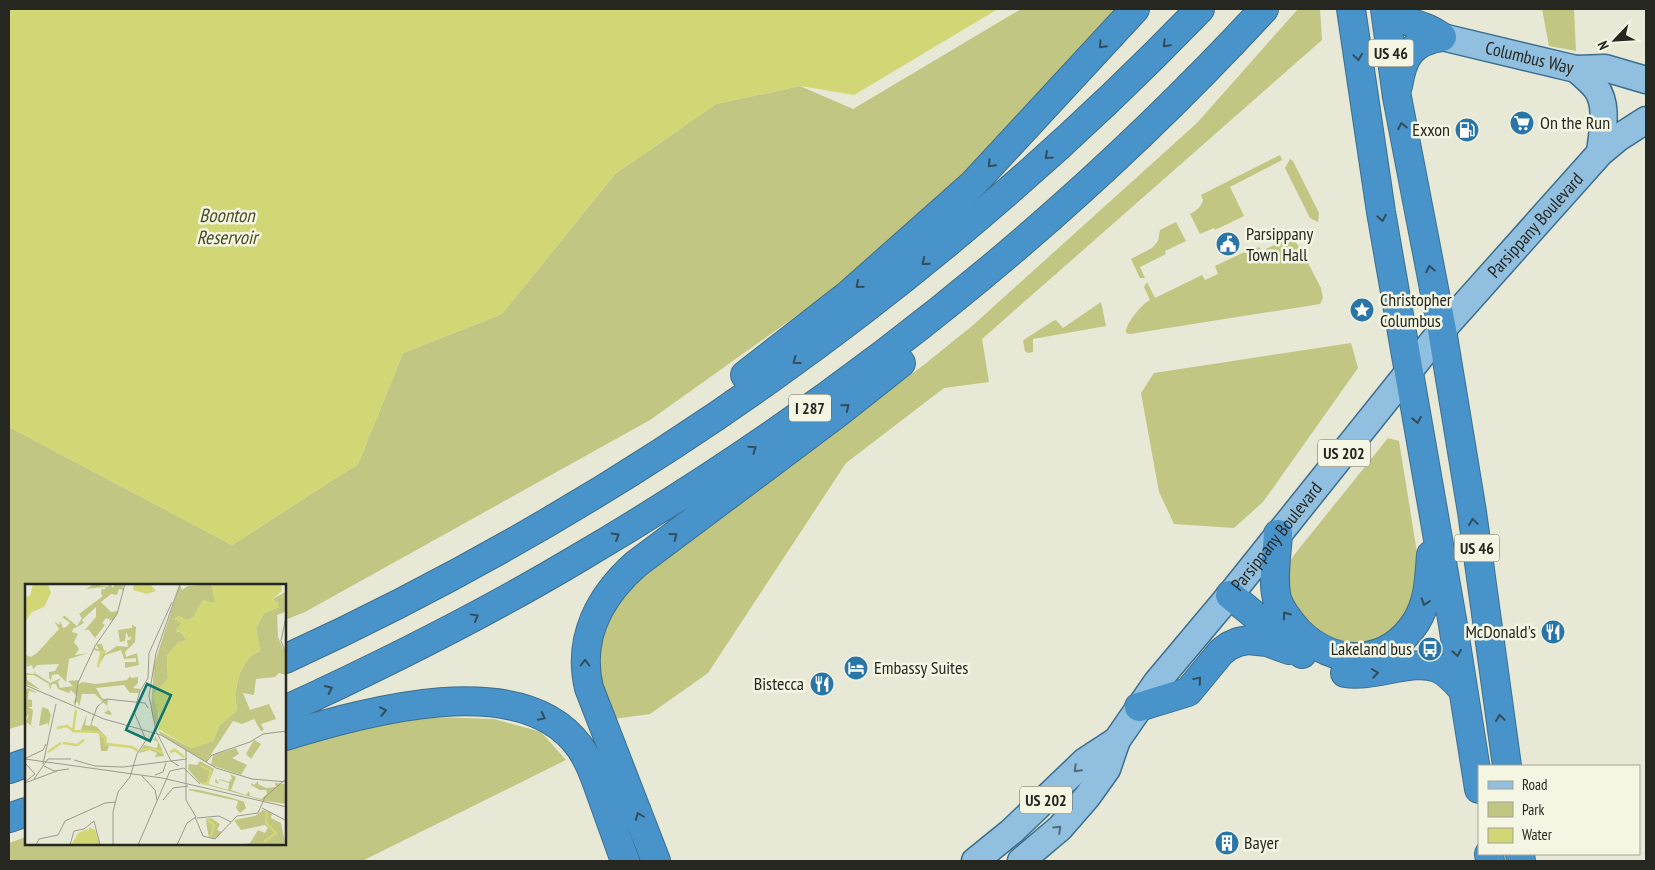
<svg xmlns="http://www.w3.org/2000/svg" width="1655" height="870" font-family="'PT Sans Narrow',sans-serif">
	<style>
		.green { fill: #c1c682 }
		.water { fill: #d2d776 }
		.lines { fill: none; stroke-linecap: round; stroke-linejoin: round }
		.primary-casing { stroke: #3c6e8e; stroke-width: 29 }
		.highway-casing { stroke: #3c6e8e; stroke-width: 30 }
		.primary { stroke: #91bfdf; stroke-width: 26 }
		.highway { stroke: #4894ca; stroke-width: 28 }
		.oneway { stroke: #324d5c }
		.oneway2 { stroke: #566b76 }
		.labels { text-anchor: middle; stroke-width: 5; stroke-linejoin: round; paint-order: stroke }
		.shield { fill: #f4f6e3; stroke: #64655a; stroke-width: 1 }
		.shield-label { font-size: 16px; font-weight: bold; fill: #262720 }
		.street-label { font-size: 18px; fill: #262720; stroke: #f4f6e3 }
		.poi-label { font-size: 18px; fill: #262720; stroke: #f4f6e3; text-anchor: start }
		.water-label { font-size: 19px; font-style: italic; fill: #4a4c23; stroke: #f4f6e3 }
		.inset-river { fill: none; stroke: #d2d776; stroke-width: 2.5 }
		.inset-road { fill: none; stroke: #9a9b8d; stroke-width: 1 }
		.view { fill: #0f766e; fill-opacity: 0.15; stroke: #0f766e; stroke-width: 2.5 }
		.inset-edge { fill: none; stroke: #262720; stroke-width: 2.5 }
	</style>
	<rect width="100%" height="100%" fill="#e7e9d6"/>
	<path class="green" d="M1021,9H1121L956,186L838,286L650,420L305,612L285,620V585H26V724L9,729V427L232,545L358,464L403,353L502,314L615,174L716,104L800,86L853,109Z
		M1298,9H1320L1322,40L982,339L989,382L944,388L846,463L708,673L650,714L614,719L597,681L599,637L620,600L644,573L925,364L972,326L1197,123Z
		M1542,9H1574L1576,51L1549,46Z
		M1280,155L1282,160L1230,187L1244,216L1215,230L1214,228L1200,234L1190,214C1196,211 1202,206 1203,200L1201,195Z
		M1290,159L1293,161L1319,213L1318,222L1310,218L1285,168Z
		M1176,222L1186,241L1165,251L1166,254L1140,267L1145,278H1140L1131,259L1152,248L1158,241L1160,230Z
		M1286,228L1303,253L1321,288L1323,298L1320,304L1130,334L1126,333C1125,324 1142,304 1150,300L1144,287L1147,282L1155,298L1202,275L1205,280L1218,274L1215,266L1253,248L1255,249L1259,247L1262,251L1286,239L1282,230Z
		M1101,302L1106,326L1033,339V352L1028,353L1025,351L1023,341L1025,339L1053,321L1056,320L1063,328Z
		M1351,343L1358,368L1263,502L1234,528L1174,524L1159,492L1141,393L1154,373Z
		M1388,438L1399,441L1420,571L1419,593L1391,638L1341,649L1291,616L1284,570L1294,555Z
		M433,717L494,719L541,732L566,760L362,861H9V843L26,837V844H285V749C333,732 383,725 433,717Z"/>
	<path class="water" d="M9,9H998L854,95L800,86L716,104L615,174L502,314L403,353L358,464L232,545L9,427Z"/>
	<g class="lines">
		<defs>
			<g id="primary">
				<path id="s1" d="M1442,37L1576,69L1605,68L1646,80"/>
				<path d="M1576,69C1583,75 1590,81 1596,88C1609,106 1602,132 1600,153"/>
				<path d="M975,861L1012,831L1085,761L1117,740"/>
				<path id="s2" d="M1021,861L1060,828L1087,797L1107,769L1117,740L1157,682L1230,595L1442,330L1600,153L1618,138L1646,120"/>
			</g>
			<path id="highway" d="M1351,9L1381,212L1453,625L1479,789
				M1385,9L1397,97L1442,330L1472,512L1507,766
				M1396,9C1402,21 1411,22 1423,27C1430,29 1436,33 1442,37
				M1398,86C1403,56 1411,42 1442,37
				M745,375L849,294L973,184L1135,9
				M1278,534C1277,554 1272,579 1277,599C1281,611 1290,622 1298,631C1334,667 1387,667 1416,622C1429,601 1429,579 1431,555
				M1230,595L1302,654
				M285,659C629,501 937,281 1200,9
				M1345,673C1374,678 1413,658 1437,668C1448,672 1456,682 1463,690
				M1139,707L1188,692L1221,652L1229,646L1238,642L1248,640L1267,642L1289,650
				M285,710C385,664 483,615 577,559C831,410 1064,225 1264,9
				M285,736C363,713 520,666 579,746C589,760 595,777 601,794C609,816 617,839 625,861
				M9,769L26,763
				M9,818L26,812
				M1489,854L1490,861
				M1520,854L1521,861
				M656,861L589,688C577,638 600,596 636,564L839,412L901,363"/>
		</defs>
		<use href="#primary" class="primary-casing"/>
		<use href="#highway" class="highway-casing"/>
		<use href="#primary" class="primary"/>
		<use href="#highway" class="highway"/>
	</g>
	<defs><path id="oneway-chevron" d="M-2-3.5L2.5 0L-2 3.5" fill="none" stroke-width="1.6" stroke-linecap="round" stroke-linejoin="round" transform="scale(1.25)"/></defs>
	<g class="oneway">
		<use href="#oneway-chevron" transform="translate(1166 44) rotate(135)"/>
		<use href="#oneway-chevron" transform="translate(1102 45) rotate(133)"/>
		<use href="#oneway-chevron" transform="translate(1358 57) rotate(82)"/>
		<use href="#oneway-chevron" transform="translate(1402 126) rotate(-101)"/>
		<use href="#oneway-chevron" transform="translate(1048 156) rotate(138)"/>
		<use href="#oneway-chevron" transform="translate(991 164) rotate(133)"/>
		<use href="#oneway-chevron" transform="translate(1382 218) rotate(80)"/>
		<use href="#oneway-chevron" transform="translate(925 262) rotate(141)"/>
		<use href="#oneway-chevron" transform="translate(1430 269) rotate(-101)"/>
		<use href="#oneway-chevron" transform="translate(859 285) rotate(139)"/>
		<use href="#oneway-chevron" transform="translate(796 361) rotate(144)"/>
		<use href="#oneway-chevron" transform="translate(846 407) rotate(-39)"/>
		<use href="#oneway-chevron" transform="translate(1417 420) rotate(80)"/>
		<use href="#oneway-chevron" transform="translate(753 449) rotate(-35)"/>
		<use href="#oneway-chevron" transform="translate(1473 522) rotate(-98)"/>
		<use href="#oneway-chevron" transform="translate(616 536) rotate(-31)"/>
		<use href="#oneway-chevron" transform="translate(674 536) rotate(-36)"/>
		<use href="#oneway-chevron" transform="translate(1425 602) rotate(109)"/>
		<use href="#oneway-chevron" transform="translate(1286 615) rotate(-125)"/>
		<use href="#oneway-chevron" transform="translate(475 617) rotate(-29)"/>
		<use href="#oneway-chevron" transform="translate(1457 653) rotate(81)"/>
		<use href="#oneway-chevron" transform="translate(585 663) rotate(-90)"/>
		<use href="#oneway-chevron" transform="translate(1375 673) rotate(-9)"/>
		<use href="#oneway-chevron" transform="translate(1198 680) rotate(-50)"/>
		<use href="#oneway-chevron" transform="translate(329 689) rotate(-25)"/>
		<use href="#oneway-chevron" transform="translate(383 711) rotate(-11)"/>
		<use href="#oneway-chevron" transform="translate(542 717) rotate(26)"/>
		<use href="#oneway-chevron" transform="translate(1500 718) rotate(-98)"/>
		<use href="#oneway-chevron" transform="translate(639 816) rotate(-111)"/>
	</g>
	<g class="oneway2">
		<use href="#oneway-chevron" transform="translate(1077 769) rotate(135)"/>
		<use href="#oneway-chevron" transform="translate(1058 829) rotate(-43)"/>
	</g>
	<defs>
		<symbol id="supermarket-disc" viewBox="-11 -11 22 22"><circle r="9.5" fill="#2a75a8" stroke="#f4f6e3"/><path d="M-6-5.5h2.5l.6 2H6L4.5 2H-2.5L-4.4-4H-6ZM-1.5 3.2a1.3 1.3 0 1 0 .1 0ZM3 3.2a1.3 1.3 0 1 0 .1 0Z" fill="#fff"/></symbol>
		<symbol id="fuel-disc" viewBox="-11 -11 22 22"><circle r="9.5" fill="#2a75a8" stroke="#f4f6e3"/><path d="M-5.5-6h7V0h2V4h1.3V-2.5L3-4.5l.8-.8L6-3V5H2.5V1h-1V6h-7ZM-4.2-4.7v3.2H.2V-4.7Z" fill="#fff"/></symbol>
		<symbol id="civic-disc" viewBox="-11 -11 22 22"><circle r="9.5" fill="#2a75a8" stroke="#f4f6e3"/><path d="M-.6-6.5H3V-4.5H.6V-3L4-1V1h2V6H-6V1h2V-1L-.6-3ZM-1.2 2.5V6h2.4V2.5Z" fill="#fff"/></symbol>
		<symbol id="sight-disc" viewBox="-11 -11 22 22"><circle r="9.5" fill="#2a75a8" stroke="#f4f6e3"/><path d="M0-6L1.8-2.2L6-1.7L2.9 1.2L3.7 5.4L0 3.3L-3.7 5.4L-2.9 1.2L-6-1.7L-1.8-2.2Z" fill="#fff"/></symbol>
		<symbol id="restaurant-disc" viewBox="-11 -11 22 22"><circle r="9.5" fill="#2a75a8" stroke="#f4f6e3"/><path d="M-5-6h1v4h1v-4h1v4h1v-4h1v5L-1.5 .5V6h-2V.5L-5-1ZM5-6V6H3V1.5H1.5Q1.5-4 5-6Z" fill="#fff"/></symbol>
		<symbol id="bus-disc" viewBox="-11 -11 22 22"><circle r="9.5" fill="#2a75a8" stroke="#f4f6e3"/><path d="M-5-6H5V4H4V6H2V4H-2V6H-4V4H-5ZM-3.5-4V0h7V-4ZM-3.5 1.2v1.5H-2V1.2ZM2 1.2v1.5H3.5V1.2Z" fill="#fff"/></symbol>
		<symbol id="hotel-disc" viewBox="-11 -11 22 22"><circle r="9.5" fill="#2a75a8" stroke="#f4f6e3"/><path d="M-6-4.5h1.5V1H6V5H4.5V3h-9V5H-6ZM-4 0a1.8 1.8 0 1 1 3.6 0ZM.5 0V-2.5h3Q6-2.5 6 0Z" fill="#fff"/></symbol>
		<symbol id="building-disc" viewBox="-11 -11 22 22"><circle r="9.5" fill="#2a75a8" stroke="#f4f6e3"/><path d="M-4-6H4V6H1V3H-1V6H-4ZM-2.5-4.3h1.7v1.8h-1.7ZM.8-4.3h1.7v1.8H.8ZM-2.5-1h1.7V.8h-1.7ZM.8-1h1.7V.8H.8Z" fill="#fff"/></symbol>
	</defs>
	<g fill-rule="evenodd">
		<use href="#supermarket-disc" x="1508" y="109" width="28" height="28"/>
		<use href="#fuel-disc" x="1453" y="116" width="28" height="28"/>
		<use href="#civic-disc" x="1214" y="230" width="28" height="28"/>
		<use href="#sight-disc" x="1348" y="296" width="28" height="28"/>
		<use href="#restaurant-disc" x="1539" y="618" width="28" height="28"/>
		<use href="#bus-disc" x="1416" y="635" width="28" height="28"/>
		<use href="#hotel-disc" x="842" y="654" width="28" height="28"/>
		<use href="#restaurant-disc" x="808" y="670" width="28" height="28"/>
		<use href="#building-disc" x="1213" y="829" width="28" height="28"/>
	</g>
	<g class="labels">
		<g class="shield">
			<rect x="1368.5" y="39.5" width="45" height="27" rx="4"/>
			<rect x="789" y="394.5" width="42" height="27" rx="4"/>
			<rect x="1318" y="439.5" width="52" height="27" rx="4"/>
			<rect x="1454.5" y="534.5" width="45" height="27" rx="4"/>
			<rect x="1020" y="786.5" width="52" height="27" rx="4"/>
		</g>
		<g class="shield-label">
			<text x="1391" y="59">US 46</text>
			<text x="810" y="414">I 287</text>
			<text x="1344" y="459">US 202</text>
			<text x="1477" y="554">US 46</text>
			<text x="1046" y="806">US 202</text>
		</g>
		<g class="street-label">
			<text dy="6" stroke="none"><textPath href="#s1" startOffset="90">Columbus Way</textPath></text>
			<text dy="6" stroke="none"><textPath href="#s2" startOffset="821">Parsippany Boulevard</textPath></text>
			<text dy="6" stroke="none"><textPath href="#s2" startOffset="416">Parsippany Boulevard</textPath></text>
		</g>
		<g class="poi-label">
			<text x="1540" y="129">On the Run</text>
			<text x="1450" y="136" text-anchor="end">Exxon</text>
			<text x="1246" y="240">Parsippany<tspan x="1246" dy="21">Town Hall</tspan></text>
			<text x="1380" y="306">Christopher<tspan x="1380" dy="21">Columbus</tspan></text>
			<text x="1536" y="638" text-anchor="end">McDonald's</text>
			<text x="1412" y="655" text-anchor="end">Lakeland bus</text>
			<text x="874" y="674">Embassy Suites</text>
			<text x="804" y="690" text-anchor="end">Bistecca</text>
			<text x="1244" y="849">Bayer</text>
		</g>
		<g class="water-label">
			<text x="227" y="222">Boonton<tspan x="227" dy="22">Reservoir</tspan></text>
		</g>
	</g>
	<g transform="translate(25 584)">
		<rect width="261" height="261" fill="#e7e9d6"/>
		<path d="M69,0L82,3L85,0L88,4L90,0H97L99,6L94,5L92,11L86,10L76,18L86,28L93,27L88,37L81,34L77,39L80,41L70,54L64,46H60L71,33V23L57,36L59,39L48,45L47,48L53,50L49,58L54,65L50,71L63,69L44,75L41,98L33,90L27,91L26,97L24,93V88L30,87L34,80L12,81L8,85L7,81L2,83L1,71L6,73L12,69L34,45L29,37L34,41L35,37L38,44L41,43L45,39L37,33L40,32L52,42L57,34L54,30L78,12L76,10L77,5H81L79,3L61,5ZM155,0L157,6L163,2L186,0L191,18L186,20L178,16L168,34L162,36L153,32L150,35L157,39L151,47L157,49L161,56L153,59L142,72L143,95L128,111L133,126L134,147L166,164L188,157L194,142L212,126L210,110L215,88L225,72L235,67L231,44L239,29L254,23L248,15L262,7L260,28L252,31L253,53L258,65L261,66V91L254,89L250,93L231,95L229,111L218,109L225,126L244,120L251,135L236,140L239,146L236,147L229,135L217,140L208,137L181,178L135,150L133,146L128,135L126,124L129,81ZM107,41L111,43L110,58L100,68L101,73L112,69L114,81L100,84V78H111V74L99,75L96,66L80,71L74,81L77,68L69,66L70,64L74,66L71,60H77L80,70L92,62L103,63L102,56H105L107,52L104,54L101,48L100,57L95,58L93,46L107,44ZM10,86V89L25,99L36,94L33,98L35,104L48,102L43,97L54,96L53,101L57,98L71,100L102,96L105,92L106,94L113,93V99L108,104L116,105L113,109H105L99,101L71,104L77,114L83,116L82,124L87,130L85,131L79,129L83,126L82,122L70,110H57L54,123L53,118L48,119L52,112L46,106L44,109L33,105L31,100H27L25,106L24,100L9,91H2V96L16,106L0,100V89L9,90ZM3,104L13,109L4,107L3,115L7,116V123H3L8,126L6,141L11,145L1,138L4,130L0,134V106ZM17,123L23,125L26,131L23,143V139L14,142ZM62,130L60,141L65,142L68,132L67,141L72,143L82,154L80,160L85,159L82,167H76L74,148H55ZM130,151L136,163L139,172L130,173L132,169L125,166L114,169L119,161L132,164L133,158L124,154L130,155ZM229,156L236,160L226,175L221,170ZM211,164L214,170L207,174L222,181L216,191L186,181L188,171ZM165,173L164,180L172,181L175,177L189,185L183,200L203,206L204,199L195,196L193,200L190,198L191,194L193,199L195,195L204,198L207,194L205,190L211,193L206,206L221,211L224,207L225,212L236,215L242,210L241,206H235L226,201L227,199L229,201L233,197V200L241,204L251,203L250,199L261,200V220L240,217L175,199L163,185ZM165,205L174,206L204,213L236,223L219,218L221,224L215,229L211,224L213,217L163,206ZM238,226L247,229L246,234L256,239L260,258L257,261H214L225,259L233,246L240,249L243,244L240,241L216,246L209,236L230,232ZM186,234L195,240L192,246L197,248L189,255L184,253L182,244L181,235Z" fill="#c1c682"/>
		<path d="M8,0H23L26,9L19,23L7,28L0,38V13L5,12ZM109,0H125L131,7L122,10L108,6ZM186,0H256L257,7L247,16L253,18L254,23L239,29L231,44L235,67L225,72L215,88L210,110L212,126L194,142L188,157L166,164L133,145L134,130L128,111L143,95L142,72L153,59L161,56L157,49L151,46L157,39L150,35L153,32L162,36L168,34L178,16L190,19ZM64,243L70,246L75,261H46L53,249L63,245L64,247Z" fill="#d2d776"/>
		<path class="inset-river" d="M73,83L76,69L81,67M51,126L48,147L73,148L80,154L81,160L107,163L113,167M32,144L42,142L47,146M38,159L52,161L59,156M116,166L127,164L138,169M23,168L36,159M145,168L150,166L159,173M176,182L186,187L182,200L177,199M182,235L189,241L186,252M239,258L251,249L241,239L242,228"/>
		<path class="inset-road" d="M262,28L256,57L262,72M0,101L79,135L136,151L191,184L227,195L262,198M114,109L123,94L124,69L147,18M110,118L120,119L123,124M50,121L53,99L70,62L92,30L100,0M67,137L72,123L81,115L110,118M1,174L18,166L21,160M0,175L137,194L262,223M49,176L70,182L98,183L162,175M181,178L187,171L225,158L238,150L262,147M0,179L10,190L0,198M18,180L31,120M19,182L29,187L44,185M154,182L146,177L131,147L124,112L131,69L155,0M130,191L138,188L141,179M117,192L130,206L132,216M9,195L23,175H46M0,199L32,187M138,216L148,204L163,202M237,224L262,237M170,233L178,252L190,255L212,232L233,229L240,213L262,194M172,234L194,232L206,238M11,261L14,255L33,251L40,237L80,219L91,218M45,261L49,247L59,245L69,237L75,261M88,261V228L93,208L105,193L112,170L121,156L109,128L115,107M113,261L145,187L159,184L175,200M152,261L162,239L171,233L161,216V166"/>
		<path class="view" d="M122,100L146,111L125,157L101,146Z"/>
		<rect width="261" height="261" class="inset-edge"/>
	</g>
	<rect width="1655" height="870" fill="none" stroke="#262720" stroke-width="20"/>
	<rect x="1478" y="765" width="162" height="90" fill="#f4f6e3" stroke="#a2a395"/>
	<rect x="1488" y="781" width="25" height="8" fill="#91bfdf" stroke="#a2a395"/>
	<text x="1522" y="790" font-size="15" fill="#262720">Road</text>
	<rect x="1488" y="802" width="25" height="15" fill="#c1c682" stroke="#a2a395"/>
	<text x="1522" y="815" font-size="15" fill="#262720">Park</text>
	<rect x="1488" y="828" width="25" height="15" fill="#d2d776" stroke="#a2a395"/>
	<text x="1522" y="840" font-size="15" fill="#262720">Water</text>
	<g transform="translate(1615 40) rotate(245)" stroke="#f4f6e3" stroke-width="4" paint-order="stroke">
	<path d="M0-4L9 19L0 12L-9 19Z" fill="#262720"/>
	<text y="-8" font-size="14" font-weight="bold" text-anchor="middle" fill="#262720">N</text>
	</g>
</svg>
